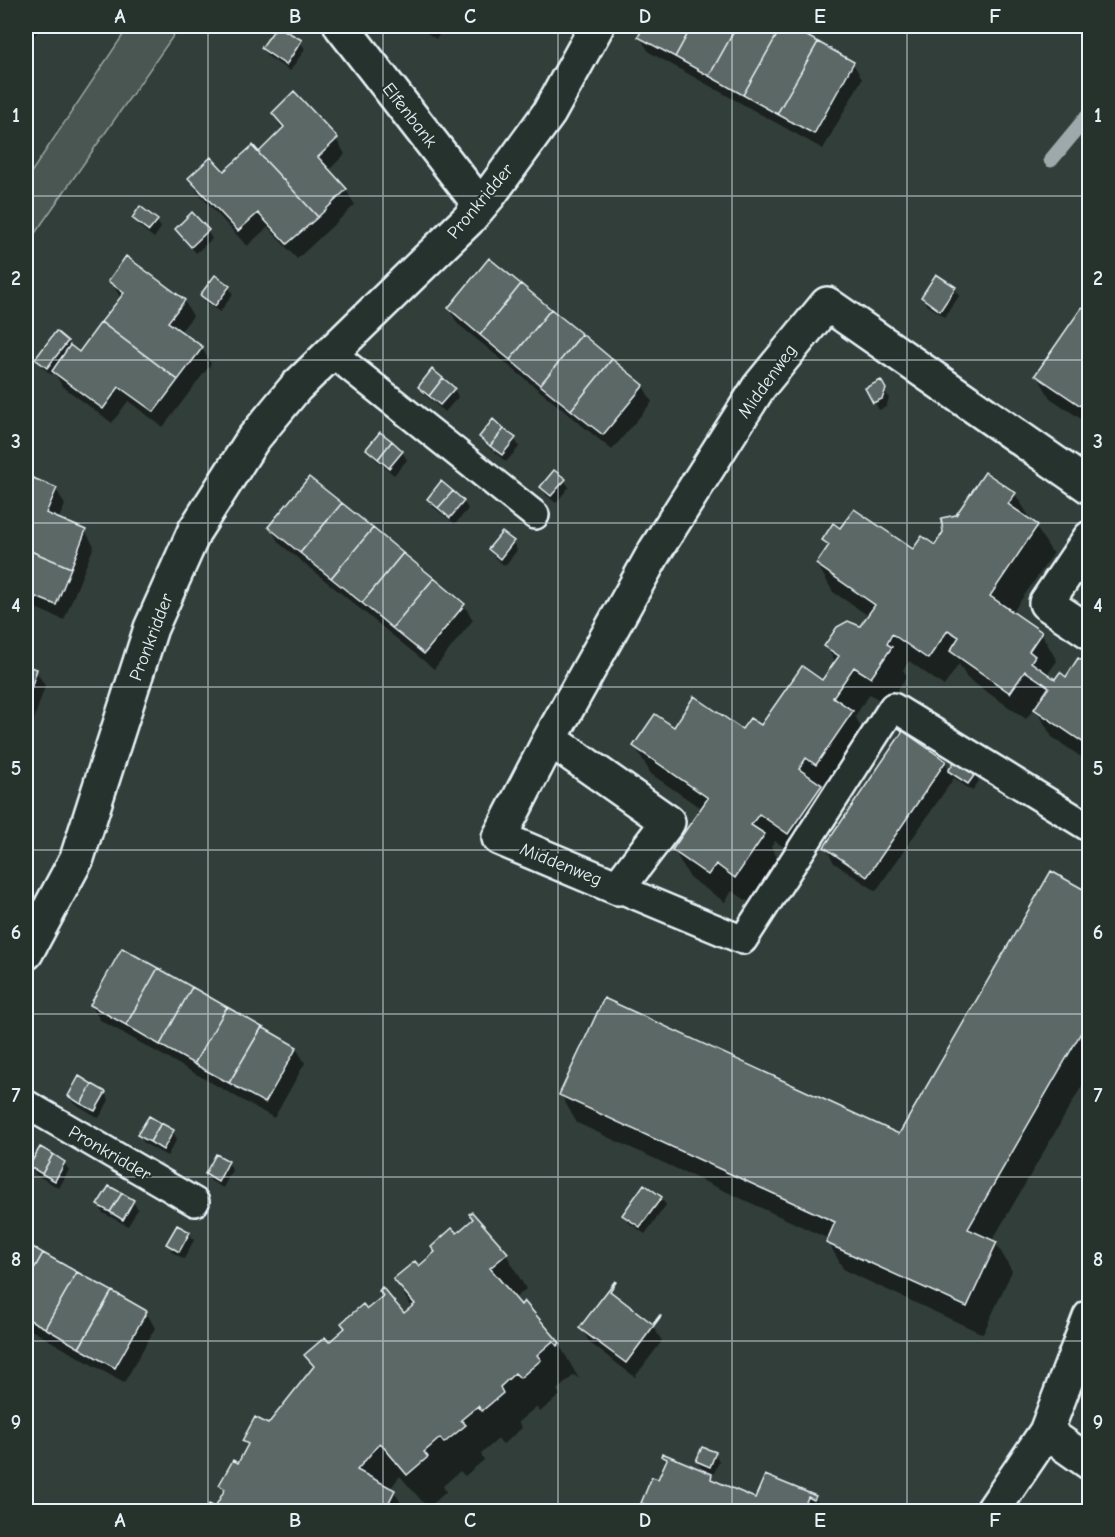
<svg xmlns="http://www.w3.org/2000/svg" width="1115" height="1537" font-family="'Comic Neue',sans-serif">
	<style>
		.green { fill: #495651; stroke: #98a4a4; stroke-width: 1.5 }
		.shadow { fill: #0007 }
		.lines { fill: none; stroke-linecap: round; stroke-linejoin: round }
		.stream { stroke: #9ea9ab; stroke-width: 15 }
		.building { fill: #5c6865; stroke: #e8f1f8; stroke-width: 1.5 }
		.lane-casing { stroke: #e8f1f8; stroke-width: 32 }
		.street-casing { stroke: #e8f1f8; stroke-width: 38 }
		.lane { stroke: #26332d; stroke-width: 27 }
		.street { stroke: #26332d; stroke-width: 33 }
		.grid { fill: none; stroke: #e8f1f8; stroke-width: 1.5; stroke-opacity: 0.55 }
		.labels { text-anchor: middle; stroke-width: 4.5; stroke-linejoin: round; paint-order: stroke }
		.street-label { font-size: 18px; fill: #e8f1f8; stroke: #26332d }
		.neatline { fill: none; stroke: #e8f1f8; stroke-width: 2 }
		.grid-label { font-size: 20px; text-anchor: middle; font-weight: bold; fill: #e8f1f8 }
	</style>
	<rect width="100%" height="100%" fill="#323e39"/>
	<filter id="ink" filterUnits="userSpaceOnUse"><feTurbulence type="fractalNoise" baseFrequency=".0167" numOctaves="2"/><feDisplacementMap in="SourceGraphic" scale="12" xChannelSelector="R" yChannelSelector="G"/><feConvolveMatrix kernelMatrix="1 2 1 2 8 2 1 2 1" color-interpolation-filters="sRGB"/></filter>
	<g filter="url(#ink)">
		<path class="green" d="M129,26H180L26,246V180Z"/>
		<path class="shadow" d="M26,26H41L26,48Z
			M417,26H446L436,39Z
			M646,26H786L853,63L862,79L823,149L649,52L640,37Z
			M300,42L305,49L290,71L267,56L263,48Z
			M273,113L336,139L345,154L328,171L346,190L355,205L297,259L268,227L247,246L199,194L190,179L224,173L259,154L282,129Z
			M134,218L157,221L161,228L154,238L138,225Z
			M177,229L207,231L212,239L196,253Z
			M489,260L643,386L652,402L612,450L458,324L449,309Z
			M110,281L184,301L193,316L180,332L202,348L211,364L163,427L128,401L112,423L62,386L54,372L52,375L41,366L37,359L67,342L79,354L121,298Z
			M229,287L233,294L220,312L206,303L202,295Z
			M955,288L959,296L945,317L927,305L922,297Z
			M1090,305V425L1050,398L1037,375Z
			M880,382L889,398L886,407L879,410L867,388Z
			M419,387L454,389L458,397L445,412L424,394Z
			M493,421L515,439L519,447L506,462L485,444L481,437Z
			M381,434L402,452L407,460L394,475L373,457L368,450Z
			M26,477L56,489L65,505L58,520L85,531L94,546L64,620L26,604Z
			M564,480L569,487L556,503L546,495L542,487Z
			M1015,494L1053,554L1012,613L1041,633L1057,661L1047,675L1056,681L1067,679L1090,667V763L1052,737L1035,707L1026,719L967,678L959,664L944,686L909,661L903,670L907,676L887,705L870,694L855,716L868,740L832,792L818,782L837,814L804,861L775,841L771,847L780,863L752,904L732,891L725,902L690,878L674,850L702,809L651,774L635,746L674,729L742,731L761,727L823,682L836,663L826,646L861,628L869,616L833,592L817,564L828,548L823,540L840,530L914,551L936,547L957,516Z
			M429,499L463,501L468,509L455,524L433,507Z
			M270,527L464,605L473,620L434,669L279,543Z
			M503,534L513,542L517,550L505,566L494,557L490,549Z
			M26,667L36,671L45,686L26,743Z
			M945,762L950,771L975,774L979,781L972,791L954,778L876,891L834,863L826,847Z
			M1090,895V1072L992,1241L996,1243L1012,1271L983,1334L844,1270L828,1242L829,1239L577,1123L561,1095L900,1136Z
			M91,1005L296,1048L305,1063L274,1118L100,1020Z
			M105,1093L109,1100L99,1118L74,1103L70,1096Z
			M173,1132L177,1139L167,1156L144,1143L139,1135Z
			M228,1162L232,1170L223,1188L211,1181L207,1174Z
			M64,1163L69,1170L59,1188L35,1174L31,1166Z
			M644,1186L661,1198L666,1205L645,1234L628,1222L624,1215Z
			M109,1188L133,1202L138,1209L128,1226L103,1213L99,1205Z
			M189,1233L194,1240L184,1259L172,1252L168,1244Z
			M457,1235L506,1254L526,1289L514,1299L520,1307L524,1304L559,1344L579,1379L574,1375L557,1390L560,1395L540,1412L536,1407L518,1422L522,1428L503,1444L498,1439L481,1454L484,1460L465,1476L460,1471L443,1486L446,1492L428,1508L400,1476L390,1489L394,1491L406,1512H207L216,1509L225,1492L221,1485L239,1465L248,1448L244,1441L269,1426L314,1368L306,1355L329,1344L367,1312L404,1315L412,1308L395,1279L419,1268Z
			M26,1244L146,1312L155,1328L124,1383L26,1327Z
			M653,1326L662,1341L635,1377L590,1343L581,1328Z
			M715,1454L719,1461L714,1474L709,1472L715,1482L756,1500L766,1477L815,1497L823,1512H646L643,1503L659,1481L666,1464L662,1456L704,1473L697,1461Z"/>
		<g class="lines">
			<path class="stream" d="M1051,160L1090,113"/>
		</g>
		<path class="building" d="M277,26L302,40L286,65L261,48Z
			M644,26H692L675,57L638,37Z
			M692,26H737L709,76L675,57Z
			M737,26H782L743,95L709,76Z
			M782,26H789L818,42L777,114L743,95Z
			M818,42L854,62L814,134L777,114Z
			M294,91L338,138L318,157L347,189L318,217L252,146L253,145L259,152L284,127L272,113Z
			M252,146L318,217L287,244L258,213L238,231L188,178L211,157L224,171Z
			M140,206L158,220L149,231L132,218Z
			M192,212L209,230L191,247L175,229Z
			M126,256L185,300L168,322L203,347L178,380L101,322L124,293L108,281Z
			M489,258L521,284L480,335L448,308Z
			M936,274L956,287L940,311L921,297Z
			M215,275L230,286L215,306L200,295Z
			M521,284L551,309L510,360L480,335Z
			M1090,302V412L1035,375L1082,307L1085,309Z
			M551,309L582,334L540,385L510,360Z
			M101,322L178,380L154,412L119,387L103,409L52,371L70,345L79,352Z
			M56,331L68,341L47,368L35,359Z
			M582,334L612,359L571,410L540,385Z
			M612,359L644,385L603,435L571,410Z
			M432,369L443,378L429,396L418,387Z
			M443,378L455,388L440,405L429,396Z
			M881,380L886,389L882,399L873,403L865,388Z
			M493,419L504,429L490,446L479,437Z
			M504,429L516,438L502,455L490,446Z
			M380,432L392,441L378,459L366,449Z
			M392,441L403,451L389,468L378,459Z
			M554,470L566,479L551,496L540,487Z
			M985,472L1016,493L1008,504L1038,525L990,596L1042,632L1029,651L1035,656L1031,662L1055,679L1060,672L1066,677L1078,658L1090,665V747L1034,709L1049,687L1025,671L1010,693L950,651L959,637L948,630L928,659L892,634L887,644L892,647L871,678L854,667L833,697L853,711L816,765L806,758L799,769L822,785L788,834L759,814L751,825L765,834L735,878L716,864L708,875L672,850L708,798L633,746L655,714L674,727L694,696L742,729L750,718L761,725L802,666L822,680L839,656L824,646L837,627L848,621L860,626L875,605L816,564L829,545L822,540L833,523L840,528L854,509L913,549L922,536L935,545L943,532L941,518L956,515Z
			M26,475L57,488L46,513L86,530L71,568L26,549Z
			M309,477L342,503L300,553L268,527Z
			M441,481L453,491L438,508L427,499Z
			M453,491L464,501L450,518L438,508Z
			M342,503L373,528L331,578L300,553Z
			M373,528L403,553L362,603L331,578Z
			M502,532L514,541L500,559L488,549Z
			M26,549L71,568L56,605L26,593Z
			M403,553L434,578L392,628L362,603Z
			M434,578L465,604L424,654L392,628Z
			M26,666L37,669L26,705Z
			M903,731L946,761L867,877L824,847Z
			M956,759L976,773L968,784L948,771Z
			M1051,871L1090,893V1017L968,1229L997,1242L967,1307L826,1243L835,1222L559,1095L604,998L899,1134Z
			M122,948L158,968L126,1025L90,1005Z
			M158,968L192,987L160,1045L126,1025Z
			M192,987L227,1007L194,1064L160,1045Z
			M227,1007L262,1027L229,1083L194,1064Z
			M262,1027L297,1047L265,1103L229,1083Z
			M79,1076L92,1084L81,1104L68,1096Z
			M92,1084L106,1092L95,1111L81,1104Z
			M149,1116L161,1123L150,1142L137,1135Z
			M161,1123L174,1130L163,1150L150,1142Z
			M40,1147L53,1154L42,1174L29,1166Z
			M53,1154L65,1162L55,1181L42,1174Z
			M216,1154L229,1161L218,1182L205,1174Z
			M644,1184L662,1197L640,1227L622,1215Z
			M109,1186L122,1193L110,1212L97,1205Z
			M122,1193L134,1200L123,1220L110,1212Z
			M472,1212L508,1253L490,1268L521,1305L524,1301L560,1343L557,1346L553,1341L537,1355L541,1360L520,1378L515,1373L500,1387L503,1393L482,1411L478,1406L461,1420L466,1425L444,1443L440,1438L424,1452L428,1457L407,1475L380,1443L357,1470L395,1490L384,1512H205L209,1504L215,1507L225,1489L219,1485L233,1460L238,1463L248,1444L242,1441L255,1417L268,1424L314,1366L304,1355L325,1337L329,1342L345,1328L341,1323L363,1304L367,1309L383,1296L379,1291L382,1287L404,1313L415,1304L393,1279L415,1261L419,1266L435,1252L431,1247L452,1228L457,1233L473,1219L469,1214Z
			M177,1225L190,1232L179,1252L166,1244Z
			M26,1243L43,1253L26,1283Z
			M43,1253L77,1272L45,1328L26,1318V1283Z
			M77,1272L112,1291L79,1348L45,1328Z
			M615,1281L616,1282L610,1291L653,1324L660,1315L661,1316L626,1363L579,1328Z
			M112,1291L147,1311L115,1368L79,1348Z
			M702,1447L716,1452L710,1467L696,1461Z
			M662,1453L712,1474L711,1479L755,1498L765,1475L816,1496L814,1500L808,1497L802,1512H644L647,1505L641,1503L652,1477L658,1479L667,1459L661,1456Z"/>
		<g class="lines">
			<defs>
				<path id="lane" d="M332,353L535,515
					M618,888L743,940L893,707L1090,828
					M26,1104L195,1202"/>
				<path id="street" d="M341,26L480,205
					M1090,538L1046,603L1090,632
					M550,739L668,822L618,888L499,838L550,739L655,551L759,387L827,304L1090,487
					M26,953L77,858L151,628L195,530L253,439L296,387L468,220L490,194L549,113L597,26
					M1046,1432L1090,1463
					M992,1512L1046,1432L1090,1317"/>
			</defs>
			<use href="#lane" class="lane-casing"/>
			<use href="#street" class="street-casing"/>
			<use href="#lane" class="lane"/>
			<use href="#street" class="street"/>
		</g>
	</g>
	<path class="grid" d="M208,26V1512M383,26V1512M558,26V1512M732,26V1512M907,26V1512M26,196H1090M26,360H1090M26,523H1090M26,687H1090M26,850H1090M26,1014H1090M26,1177H1090M26,1341H1090"/>
	<g class="labels">
		<g class="street-label">
			<text transform="translate(410 115) rotate(52)" y="6">Elfenbank</text>
			<text transform="translate(480 201) rotate(-50)" y="6">Pronkridder</text>
			<text transform="translate(767 381) rotate(-54)" y="6">Middenweg</text>
			<text transform="translate(151 637) rotate(-69)" y="6">Pronkridder</text>
			<text transform="translate(561 864) rotate(22)" y="6">Middenweg</text>
			<text transform="translate(110 1153) rotate(30)" y="6">Pronkridder</text>
		</g>
	</g>
	<rect width="1115" height="1537" fill="none" stroke="#26332d" stroke-width="66"/>
	<rect x="33" y="33" width="1049" height="1471" class="neatline"/>
	<g class="grid-label">
		<text x="120" y="23">A</text>
		<text x="295" y="23">B</text>
		<text x="470" y="23">C</text>
		<text x="645" y="23">D</text>
		<text x="820" y="23">E</text>
		<text x="995" y="23">F</text>
		<text x="16" y="122">1</text>
		<text x="1098" y="122">1</text>
		<text x="16" y="285">2</text>
		<text x="1098" y="285">2</text>
		<text x="16" y="448">3</text>
		<text x="1098" y="448">3</text>
		<text x="16" y="612">4</text>
		<text x="1098" y="612">4</text>
		<text x="16" y="775">5</text>
		<text x="1098" y="775">5</text>
		<text x="16" y="939">6</text>
		<text x="1098" y="939">6</text>
		<text x="16" y="1102">7</text>
		<text x="1098" y="1102">7</text>
		<text x="16" y="1266">8</text>
		<text x="1098" y="1266">8</text>
		<text x="16" y="1429">9</text>
		<text x="1098" y="1429">9</text>
		<text x="120" y="1527">A</text>
		<text x="295" y="1527">B</text>
		<text x="470" y="1527">C</text>
		<text x="645" y="1527">D</text>
		<text x="820" y="1527">E</text>
		<text x="995" y="1527">F</text>
	</g>
</svg>
